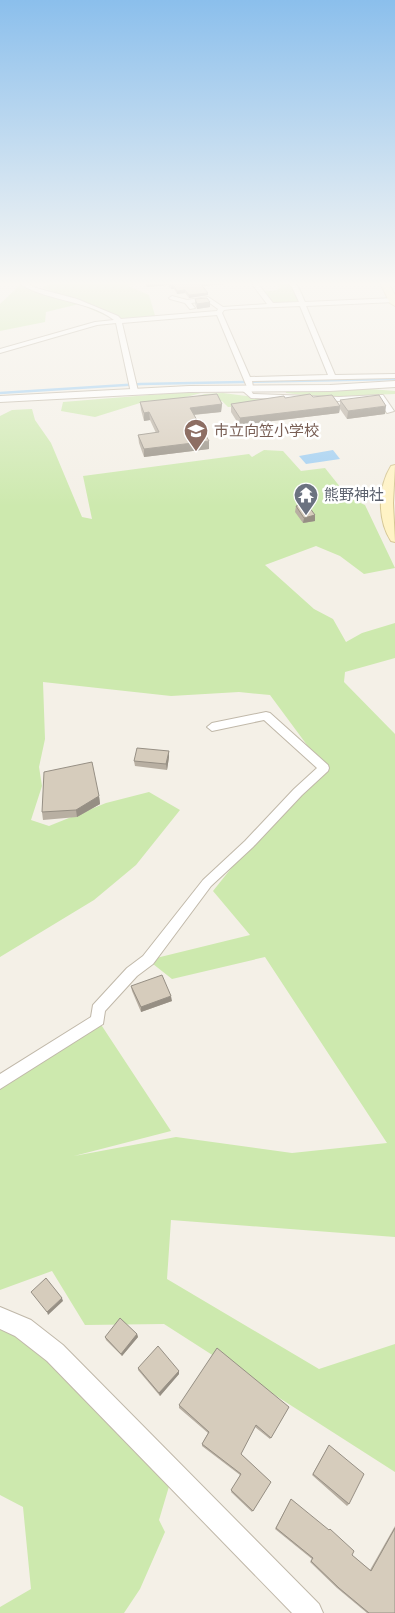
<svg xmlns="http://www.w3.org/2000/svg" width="395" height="1613" font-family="Roboto,'Noto Sans JP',sans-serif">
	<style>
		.green { fill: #cde9ae }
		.water { fill: #a1cff2 }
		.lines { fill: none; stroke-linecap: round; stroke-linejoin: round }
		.stream { stroke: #a1cff2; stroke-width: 2.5 }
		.minor-casing { stroke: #c0b8a9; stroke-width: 2 }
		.tertiary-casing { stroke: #c0b8a9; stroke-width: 2 }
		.secondary-casing { stroke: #d5c695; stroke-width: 2 }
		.minor { fill: #fff; fill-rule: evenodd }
		.tertiary { fill: #fff; fill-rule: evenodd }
		.secondary { fill: #fff3c5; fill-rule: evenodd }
		.wall { fill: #b8afa2 }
		.shaded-wall { fill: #968f84 }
		.building { fill: #d6ccbc; stroke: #968f84 }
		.labels { text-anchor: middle; stroke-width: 5; stroke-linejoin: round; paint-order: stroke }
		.far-education-label { font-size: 15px; fill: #785e54; stroke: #fff; text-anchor: start }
		.far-worship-label { font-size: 15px; fill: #5b616d; stroke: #fff; text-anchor: start }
	</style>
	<rect width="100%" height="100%" fill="#f4f0e7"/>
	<path class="green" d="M60,281H148L128,286L149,295L156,319L118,321L79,304L46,312L45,322L0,331V304L22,283L41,293L63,296L42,287Z
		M274,281C294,281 294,285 301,302L270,304L261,292L277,290L281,287Z
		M345,387L395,391V394L321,397L286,393L285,390Z
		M174,393H201L160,404L140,403L95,417L61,411L63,402Z
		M223,393L270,399L265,405L228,407L222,401L165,404L205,394Z
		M32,409L35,420L51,443L82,517L92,519L83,476L249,454L252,457L264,450L283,451L301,471L325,468L349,498L365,505L395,568L364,574L340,556L316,546L265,565L314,609L333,619L346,642L362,633L395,623V658L345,672L344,682L395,734V1237L171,1220L167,1279L319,1369L395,1344V1472L164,1324L85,1325L52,1271L0,1290V1082L98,1020L171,1131L74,1156L176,1137L292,1153L387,1143L265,957L172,979L148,960L250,935L213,891L257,836L324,768L270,695L239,692L171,696L43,682L45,739L39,767L42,786L31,820L49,826L106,803L149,792L180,810L136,865L94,900L0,957V416L12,410Z
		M0,1318L173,1473L159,1520L165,1532L140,1589L124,1613H0V1607L31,1589L23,1507L0,1495Z"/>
	<path class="water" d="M333,450L340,459L306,464L299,456Z"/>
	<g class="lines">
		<path class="stream" d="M0,393L141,384L395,379"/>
		<defs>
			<path id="minor" d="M16,281H23L36,288L77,299L118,316L121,319L217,311L218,309L207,301L191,303L195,308L190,309L185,303L170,299L169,298L172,296L187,300L208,297L223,307L267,304L250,281H256L273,303L299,302L292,287L285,281C298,281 300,291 305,302L395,298V302L306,306L335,375L395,374V378L252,381L253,387H247L217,315L122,323L138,391L131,393L116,323L97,325L0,353V349L95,322L114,320C87,299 41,301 16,281ZM300,306L328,375L250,377L222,313L224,310L231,309Z
				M243,387H249L253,394L339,397L380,395H383L394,411L387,413L378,399L339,401L251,398L243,391Z
				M266,712L270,713L328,765L329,768L328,771L302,795L253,847L211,886L153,964L137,976L105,1011L103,1024L0,1089V1074L91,1017L93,1005L127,968L143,956L203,880L245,841L294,789L317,768L264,720L212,731L207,727L212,723Z"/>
			<path id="tertiary" d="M395,381V387L330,391L189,392L0,402V396L189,386L330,385Z
				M0,1307L31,1320L63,1345L319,1604L323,1613H292L47,1361L15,1336L0,1329Z"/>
			<path id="secondary" d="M379,281H387L395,295V306L390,303Z
				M395,465L393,503L395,542L391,541C377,519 378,487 391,466Z"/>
		</defs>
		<use href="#minor" class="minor-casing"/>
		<use href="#tertiary" class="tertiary-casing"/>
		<use href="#secondary" class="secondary-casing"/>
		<use href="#minor" class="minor"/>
		<use href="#tertiary" class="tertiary"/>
		<use href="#secondary" class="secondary"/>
	</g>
	<path class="wall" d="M143,281H239V283L203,286L208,293V295L189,298L185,293L177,294L174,289H171L168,285L147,287Z
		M195,299L210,302V307L197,309L195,304Z
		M313,397L340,405V400L385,414L347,419L340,409L339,413L239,425L231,412V404L285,398Z
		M140,402L222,404L221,412L194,415L209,449L144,457L139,443L138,435L156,433L150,420L144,421L141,410Z
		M296,506L315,515V521L303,523L295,512Z
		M169,751V757L167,770L135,766L134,761Z
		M99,796L100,804L77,817L43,820L42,812Z
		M131,986L172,1001L141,1012L132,991Z
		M137,1334L138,1337L122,1356L106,1340L105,1337Z
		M138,1368L179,1371V1374L160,1396L138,1370Z
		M179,1405L289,1407L270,1439L255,1427L241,1454L271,1482L252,1512L231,1492L240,1475L202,1446V1444L208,1433L179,1408Z
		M329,1445L349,1504L347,1506L312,1475Z
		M291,1499L352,1555L370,1570L395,1526V1613H367L337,1588L310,1562L312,1559L275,1529Z"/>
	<path class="shaded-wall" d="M231,281H239V283L200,286V283Z
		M168,282V285L147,287V285Z
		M171,286H174V289H171Z
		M185,290V293L177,294V291Z
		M208,293V295L189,298V295Z
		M210,302V307L197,309V304Z
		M222,404L221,412L190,415V408Z
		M340,406L339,413L239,425L240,418Z
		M386,406L385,414L347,419L348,411Z
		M149,412L150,420L144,421V413Z
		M209,441V449L144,457V449Z
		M315,515V521L303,523L304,518Z
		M169,751V757L167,770L166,764Z
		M99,796L100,804L77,817L76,810Z
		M171,996L172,1001L141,1012V1007Z
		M62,1298L63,1301L48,1315L47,1312Z
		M137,1334L138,1337L122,1356L121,1354Z
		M179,1371V1374L160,1396L159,1393Z"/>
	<path class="building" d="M144,281H231L200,283L208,293L189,295L185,290L177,291L174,286H171L168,282L147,285Z
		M207,298L210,302L197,304L195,299Z
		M217,394L222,404L190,408L209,441L144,449L138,435L159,432L149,412L144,413L140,402Z
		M310,394L313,397L332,395L340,406L240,418L231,404L284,396L285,398Z
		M379,395L386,406L348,411L340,400Z
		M307,504L315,515L304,518L296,506Z
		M137,748L169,751L166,764L134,761Z
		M92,762L99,796L76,810L42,812L44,772Z
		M162,975L171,996L141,1007L131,986Z
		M46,1278L62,1298L47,1312L31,1292Z
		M120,1318L137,1334L121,1354L105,1337Z
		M158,1346L179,1371L159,1393L138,1368Z
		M217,1348L289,1407L271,1438L256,1425L241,1454L271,1482L253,1511L231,1490L241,1474L202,1444L209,1432L179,1405Z
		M329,1445L364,1474L349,1504L313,1474Z
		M291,1499L329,1530L330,1529L354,1551L352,1555L371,1571L395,1528V1613H369L339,1588L311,1561L313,1558L276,1528Z"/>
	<linearGradient id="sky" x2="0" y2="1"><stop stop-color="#8bbfec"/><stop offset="0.56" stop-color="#faf8f4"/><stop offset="1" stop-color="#faf8f4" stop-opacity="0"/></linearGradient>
	<rect width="395" height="506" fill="url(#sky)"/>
	<defs>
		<symbol id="school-pin" viewBox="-11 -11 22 30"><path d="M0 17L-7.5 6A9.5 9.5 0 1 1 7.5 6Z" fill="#8d6e63" stroke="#fff"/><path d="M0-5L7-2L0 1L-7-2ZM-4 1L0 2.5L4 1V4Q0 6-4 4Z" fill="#fff"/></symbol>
		<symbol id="temple-pin" viewBox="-11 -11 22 30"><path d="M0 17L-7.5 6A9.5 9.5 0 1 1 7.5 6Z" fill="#6b7280" stroke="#fff"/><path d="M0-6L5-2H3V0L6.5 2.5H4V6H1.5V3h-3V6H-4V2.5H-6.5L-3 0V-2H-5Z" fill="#fff"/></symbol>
	</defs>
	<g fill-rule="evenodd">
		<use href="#school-pin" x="182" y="417" width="28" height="38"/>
		<use href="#temple-pin" x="292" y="481" width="28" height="38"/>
	</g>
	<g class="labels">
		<g class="far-education-label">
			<text x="214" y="436">市立向笠小学校</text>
		</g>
		<g class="far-worship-label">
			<text x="324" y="500">熊野神社</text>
		</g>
	</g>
</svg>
